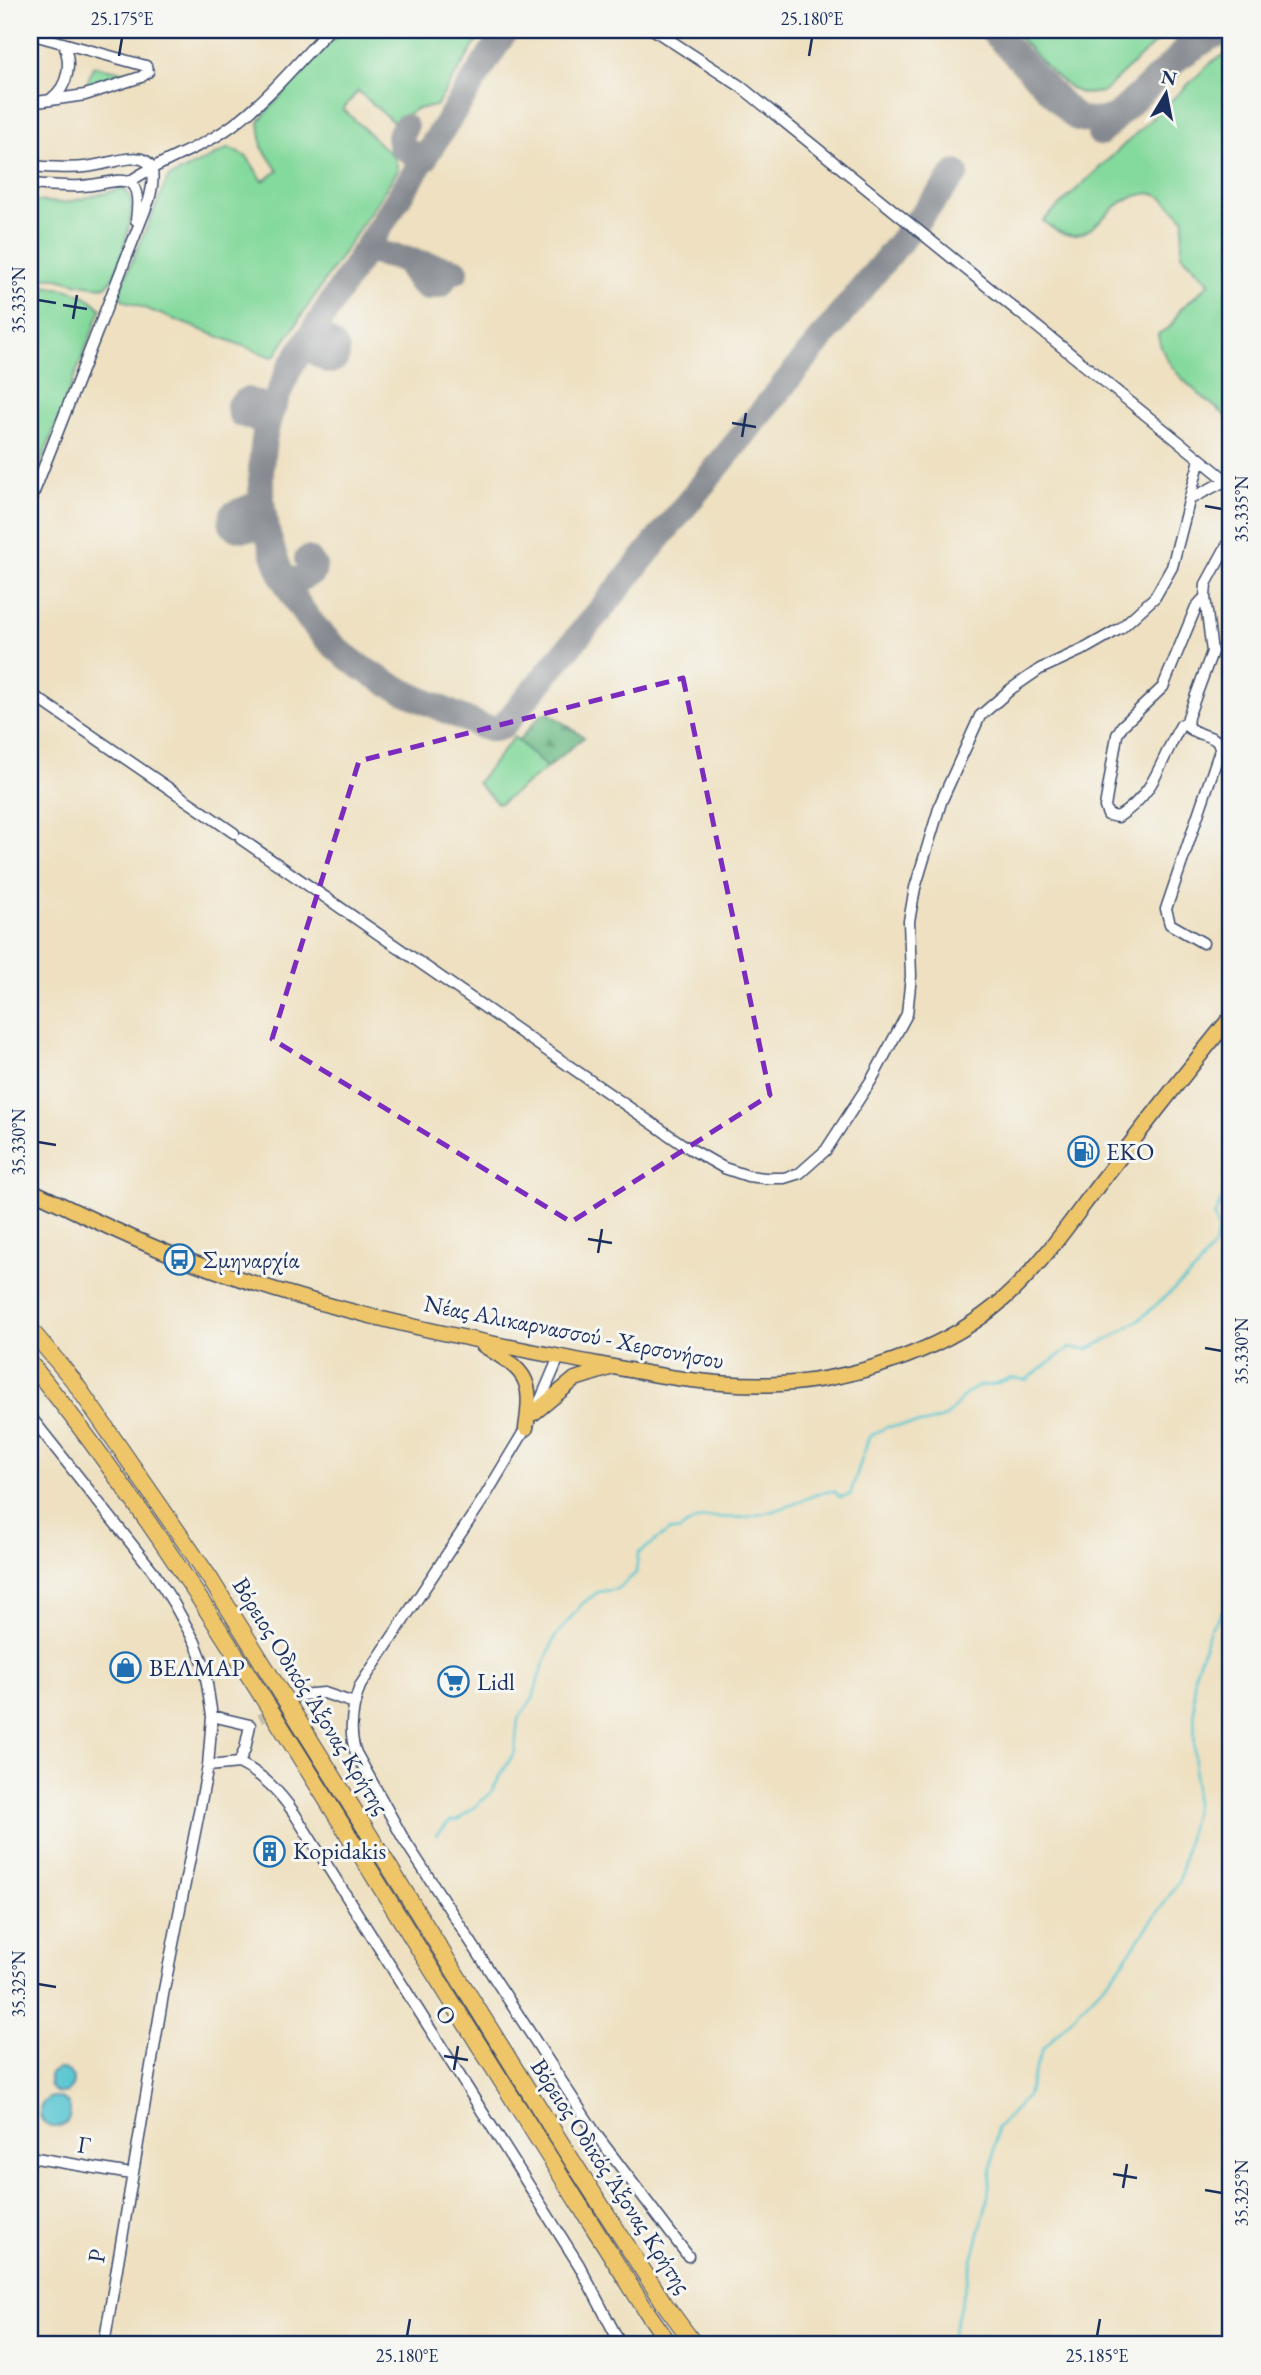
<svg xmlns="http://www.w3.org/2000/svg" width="1261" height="2375" font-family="'EB Garamond',serif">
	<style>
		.grass { fill: #84d99c; stroke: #50847d; stroke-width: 2 }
		.forest { fill: url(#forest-firs); stroke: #437471; stroke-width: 2 }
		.water { fill: #5ac6d2; stroke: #3a7a98; stroke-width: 2 }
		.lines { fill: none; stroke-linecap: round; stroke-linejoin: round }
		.stream { stroke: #5ac6d2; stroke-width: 2.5 }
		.taxiway { stroke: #84888f; stroke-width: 26 }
		.minor-tunnel { stroke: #c4bdac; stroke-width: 10; stroke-dasharray: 10 5; stroke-linecap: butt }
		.minor-casing { stroke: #3b4a6d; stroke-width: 13 }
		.major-casing { stroke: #3b4a6d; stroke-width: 17 }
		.highway-casing { stroke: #3b4a6d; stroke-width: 18 }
		.minor { stroke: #fff; stroke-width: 10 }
		.major { stroke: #eec569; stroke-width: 14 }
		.highway { stroke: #eec569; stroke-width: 16 }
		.marked { fill: none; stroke: #7b2cbf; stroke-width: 5; stroke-dasharray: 14 9; stroke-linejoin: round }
		.ticks { fill: none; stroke: #1b2f5e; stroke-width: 2.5 }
		.labels { text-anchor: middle; stroke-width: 6; stroke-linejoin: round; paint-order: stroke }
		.poi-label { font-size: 24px; fill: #1b2f5e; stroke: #f6f6f2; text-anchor: start }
		.street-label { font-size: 24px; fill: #1b2f5e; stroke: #f6f6f2 }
		.neatline { fill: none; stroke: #1b2f5e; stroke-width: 2.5 }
		.ticks-label { font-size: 18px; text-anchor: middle; fill: #1b2f5e }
	</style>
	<defs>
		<pattern id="forest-firs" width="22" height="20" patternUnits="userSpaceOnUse" patternTransform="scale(1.75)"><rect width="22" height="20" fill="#6bb984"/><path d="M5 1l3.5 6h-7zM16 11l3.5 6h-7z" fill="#57976f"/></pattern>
	</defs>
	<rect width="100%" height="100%" fill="#f6f6f2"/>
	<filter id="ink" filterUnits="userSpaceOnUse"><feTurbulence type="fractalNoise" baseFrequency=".0143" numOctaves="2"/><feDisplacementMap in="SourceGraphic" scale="14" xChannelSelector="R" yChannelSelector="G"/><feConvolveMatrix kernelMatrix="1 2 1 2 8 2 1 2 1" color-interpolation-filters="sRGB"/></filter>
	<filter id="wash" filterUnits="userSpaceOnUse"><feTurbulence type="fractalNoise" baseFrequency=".00686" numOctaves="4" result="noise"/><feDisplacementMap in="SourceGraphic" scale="28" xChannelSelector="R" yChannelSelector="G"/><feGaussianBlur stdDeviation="1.57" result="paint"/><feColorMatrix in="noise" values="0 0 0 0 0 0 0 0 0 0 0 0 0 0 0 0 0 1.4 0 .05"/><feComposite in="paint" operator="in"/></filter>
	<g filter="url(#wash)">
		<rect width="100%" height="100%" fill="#eee0c0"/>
		<path class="grass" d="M342,30H484L436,106L416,109L394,123L358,91L343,109L395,158L398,170L275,356L272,357L123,300L119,292L168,178L229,148L247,157L263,181L278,171L262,147L259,122L268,110Z
			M1012,30H1169L1103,92C1096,93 1088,95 1081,93C1063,89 1026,44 1012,30Z
			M1231,52V420C1205,398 1162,371 1158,334L1171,326L1180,310L1210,283L1181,254L1184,219C1177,212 1169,202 1161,197C1154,192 1147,193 1140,195C1099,202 1091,262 1043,221L1214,60Z
			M93,66L126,72L127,76L89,89L87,84Z
			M122,189C127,191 130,194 131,201C134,215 118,282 105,286C95,289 67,280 57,278C48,277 39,278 30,279V201L64,203Z
			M41,286C64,288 86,291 101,309L30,491V289Z
			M514,737L547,768L501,803H497L477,783Z"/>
		<path class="forest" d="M549,713L584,737L547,768L518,741L542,714Z"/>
		<path class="water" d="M49 2081a12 12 0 1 1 24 0a12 12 0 1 1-24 0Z
			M40 2112a15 15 0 1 1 30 0a15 15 0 1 1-30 0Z"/>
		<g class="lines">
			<path class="stream" d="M436,1835L450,1821L458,1820L490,1794L515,1751L518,1719L533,1699L539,1676L555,1637L583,1603L598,1592L617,1589L636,1573L638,1554L670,1530L679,1531C705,1509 718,1521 746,1517C759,1515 775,1511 788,1506C807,1500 812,1493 834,1491L840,1497L850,1495L869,1437L886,1427L926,1423L946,1417L966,1394L978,1386L992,1385L1011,1378L1026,1380L1069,1348L1088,1349L1109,1339L1140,1319L1196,1270L1215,1244L1218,1230L1214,1216L1231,1181
				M950,2345L987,2203L997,2128L1026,2098L1042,2050L1119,1968L1179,1882L1195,1804L1194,1676L1210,1629L1231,1599"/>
			<path class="taxiway" d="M506,30L289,369C281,389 271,408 266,429C249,512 276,598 342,653C380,685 437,706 483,727L495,729L504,725L616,591L956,173
				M991,30L1075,117C1091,123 1104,122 1119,114L1100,133
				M1198,30L1178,58L1212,36L1231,32
				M1119,114L1178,58
				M405,127L399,136L400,144L416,157L425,159
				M369,246L372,252L456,271
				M405,259L419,281L427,287L440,285L446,277L444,268
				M309,339L311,350L330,361L336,358C342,343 321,341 314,330
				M267,427L263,421L241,414L239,406L246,400L268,407L274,406
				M262,502L235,513L232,515C227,539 254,523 266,530
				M283,578L295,581L313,572L314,566L307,559"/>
		</g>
	</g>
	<g filter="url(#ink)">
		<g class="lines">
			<path class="minor-tunnel" d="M260,1719L300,1695"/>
			<defs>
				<path id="minor" d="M654,30L740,86L1231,484
					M30,34L146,66L148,72L141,77L85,95L30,103
					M51,99C69,86 72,62 63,43
					M30,166C48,167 67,169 85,167C121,163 166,137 149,200L30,502
					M129,182C162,159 201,149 233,125C269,98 298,62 329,30
					M30,184C46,185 64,187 81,186C114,185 144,162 136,220
					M1192,498L1227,480
					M30,693L234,833
					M1187,723L1181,725C1159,762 1157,792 1118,817L1108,815L1105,807L1117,735L1122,726L1163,687L1196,607L1205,597
					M241,839L682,1144L724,1168L748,1176L765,1178H784L800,1173L826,1150L872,1079L907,1014L911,976L909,921L915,888L941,802L980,716L1011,689L1040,669L1086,648L1121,628L1155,597L1172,567L1200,459
					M1203,943L1170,924L1166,909L1220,750C1220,733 1198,738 1187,726L1188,717L1212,652L1205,597L1206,584L1231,538
					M538,1406L559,1357
					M30,1416L153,1571L174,1604L195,1642L204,1665L212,1716L208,1766L163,1995L104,2345
					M529,1423L484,1498L360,1686C352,1708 348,1731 356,1753L403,1838L598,2137L688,2256
					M300,1695L324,1693L354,1703
					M212,1716L250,1725L245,1749L239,1763
					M239,1763C263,1775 279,1791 294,1813L579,2265L621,2345
					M208,1766L239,1763
					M30,2157L131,2174"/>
				<path id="major" d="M30,1190C78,1212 126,1237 176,1256C301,1304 435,1333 566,1358C636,1371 708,1388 780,1384C850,1380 937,1353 993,1308C1034,1275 1066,1228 1097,1187C1141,1130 1185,1073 1231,1017
					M483,1345C525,1371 534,1377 526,1428
					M534,1413L575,1379L610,1368"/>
				<path id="highway" d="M30,1329L73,1380L209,1577L566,2151L664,2303L695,2345
					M30,1363C147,1507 243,1666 341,1823C441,1986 543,2147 645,2309L670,2345"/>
			</defs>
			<use href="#minor" class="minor-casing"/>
			<use href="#major" class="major-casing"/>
			<use href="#highway" class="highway-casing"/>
			<use href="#minor" class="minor"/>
			<use href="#major" class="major"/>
			<use href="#highway" class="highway"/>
		</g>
	</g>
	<path class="marked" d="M683,678L770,1095L571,1222L272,1039L359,761Z"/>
	<path class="ticks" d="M119,56L122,38M809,56L812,38M38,300L56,303M63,305L87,309M73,319L77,295M732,423L756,427M742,437L746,413M1205,506L1222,509M38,1142L56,1145M588,1239L612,1243M598,1253L602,1229M1205,1348L1222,1351M38,1984L56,1987M444,2056L468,2060M454,2070L458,2046M1113,2174L1137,2178M1123,2188L1127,2164M1205,2190L1222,2193M407,2336L410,2319M1097,2336L1100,2319"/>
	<defs>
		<symbol id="fuel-ring" viewBox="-11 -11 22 22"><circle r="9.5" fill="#f6f6f2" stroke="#1f6fb2" stroke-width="1.5"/><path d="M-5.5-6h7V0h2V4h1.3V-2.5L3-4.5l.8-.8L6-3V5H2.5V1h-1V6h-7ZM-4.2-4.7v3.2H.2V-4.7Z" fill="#1f6fb2"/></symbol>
		<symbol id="bus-ring" viewBox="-11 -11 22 22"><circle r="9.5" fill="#f6f6f2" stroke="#1f6fb2" stroke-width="1.5"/><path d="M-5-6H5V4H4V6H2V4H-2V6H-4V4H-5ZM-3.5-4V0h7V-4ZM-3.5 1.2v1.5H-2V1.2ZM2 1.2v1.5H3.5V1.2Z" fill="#1f6fb2"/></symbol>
		<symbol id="shop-ring" viewBox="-11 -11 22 22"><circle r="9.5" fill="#f6f6f2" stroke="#1f6fb2" stroke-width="1.5"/><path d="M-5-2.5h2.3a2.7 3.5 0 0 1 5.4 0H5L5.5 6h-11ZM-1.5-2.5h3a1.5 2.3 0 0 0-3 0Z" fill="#1f6fb2"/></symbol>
		<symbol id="supermarket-ring" viewBox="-11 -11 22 22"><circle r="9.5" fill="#f6f6f2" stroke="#1f6fb2" stroke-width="1.5"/><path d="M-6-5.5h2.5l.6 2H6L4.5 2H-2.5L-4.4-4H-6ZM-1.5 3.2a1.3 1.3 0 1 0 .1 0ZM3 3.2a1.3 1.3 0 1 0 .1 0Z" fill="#1f6fb2"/></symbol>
		<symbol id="building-ring" viewBox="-11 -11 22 22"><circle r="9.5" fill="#f6f6f2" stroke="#1f6fb2" stroke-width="1.5"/><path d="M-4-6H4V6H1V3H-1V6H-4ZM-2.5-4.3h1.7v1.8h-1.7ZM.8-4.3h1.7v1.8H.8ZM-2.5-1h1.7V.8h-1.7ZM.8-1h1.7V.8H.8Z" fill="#1f6fb2"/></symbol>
	</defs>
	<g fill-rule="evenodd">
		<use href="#fuel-ring" x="1066" y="1134" width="35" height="35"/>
		<use href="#bus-ring" x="162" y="1242" width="35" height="35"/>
		<use href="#shop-ring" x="108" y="1650" width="35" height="35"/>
		<use href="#supermarket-ring" x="436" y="1664" width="35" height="35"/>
		<use href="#building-ring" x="252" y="1834" width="35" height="35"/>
	</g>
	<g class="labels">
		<g class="poi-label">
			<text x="1106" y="1160">EKO</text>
			<text x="203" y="1268">Σμηναρχία</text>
			<text x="149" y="1676">ΒΕΛΜΑΡ</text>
			<text x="477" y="1690">Lidl</text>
			<text x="293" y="1859">Kopidakis</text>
		</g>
		<g class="street-label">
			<text transform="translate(574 1332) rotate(11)" y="8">Νέας Αλικαρνασσού - Χερσονήσου</text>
			<text transform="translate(311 1696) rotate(58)" y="8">Βόρειος Οδικός Άξονας Κρήτης</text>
			<text transform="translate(446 2015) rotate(58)" y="8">Ο</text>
			<text transform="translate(84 2145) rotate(9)" y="8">Γ</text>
			<text transform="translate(611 2176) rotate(57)" y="8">Βόρειος Οδικός Άξονας Κρήτης</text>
			<text transform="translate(97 2256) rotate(-81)" y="8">Ρ</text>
		</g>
	</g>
	<rect width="1261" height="2375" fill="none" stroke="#f6f6f2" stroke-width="77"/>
	<g transform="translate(1166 94) rotate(10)" stroke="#f6f6f2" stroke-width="5" paint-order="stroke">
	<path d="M0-5L12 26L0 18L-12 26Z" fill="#1b2f5e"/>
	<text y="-10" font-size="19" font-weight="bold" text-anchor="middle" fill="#1b2f5e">N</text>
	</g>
	<rect x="38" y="38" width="1184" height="2298" class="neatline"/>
	<g class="ticks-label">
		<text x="122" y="25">25.175°E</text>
		<text x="812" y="25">25.180°E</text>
		<text transform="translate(19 300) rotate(-90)" y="6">35.335°N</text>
		<text transform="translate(1242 509) rotate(-90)" y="6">35.335°N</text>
		<text transform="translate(19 1142) rotate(-90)" y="6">35.330°N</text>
		<text transform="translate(1242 1351) rotate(-90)" y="6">35.330°N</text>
		<text transform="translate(19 1984) rotate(-90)" y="6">35.325°N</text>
		<text transform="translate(1242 2193) rotate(-90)" y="6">35.325°N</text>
		<text x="407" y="2362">25.180°E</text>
		<text x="1097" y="2362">25.185°E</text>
	</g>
</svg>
